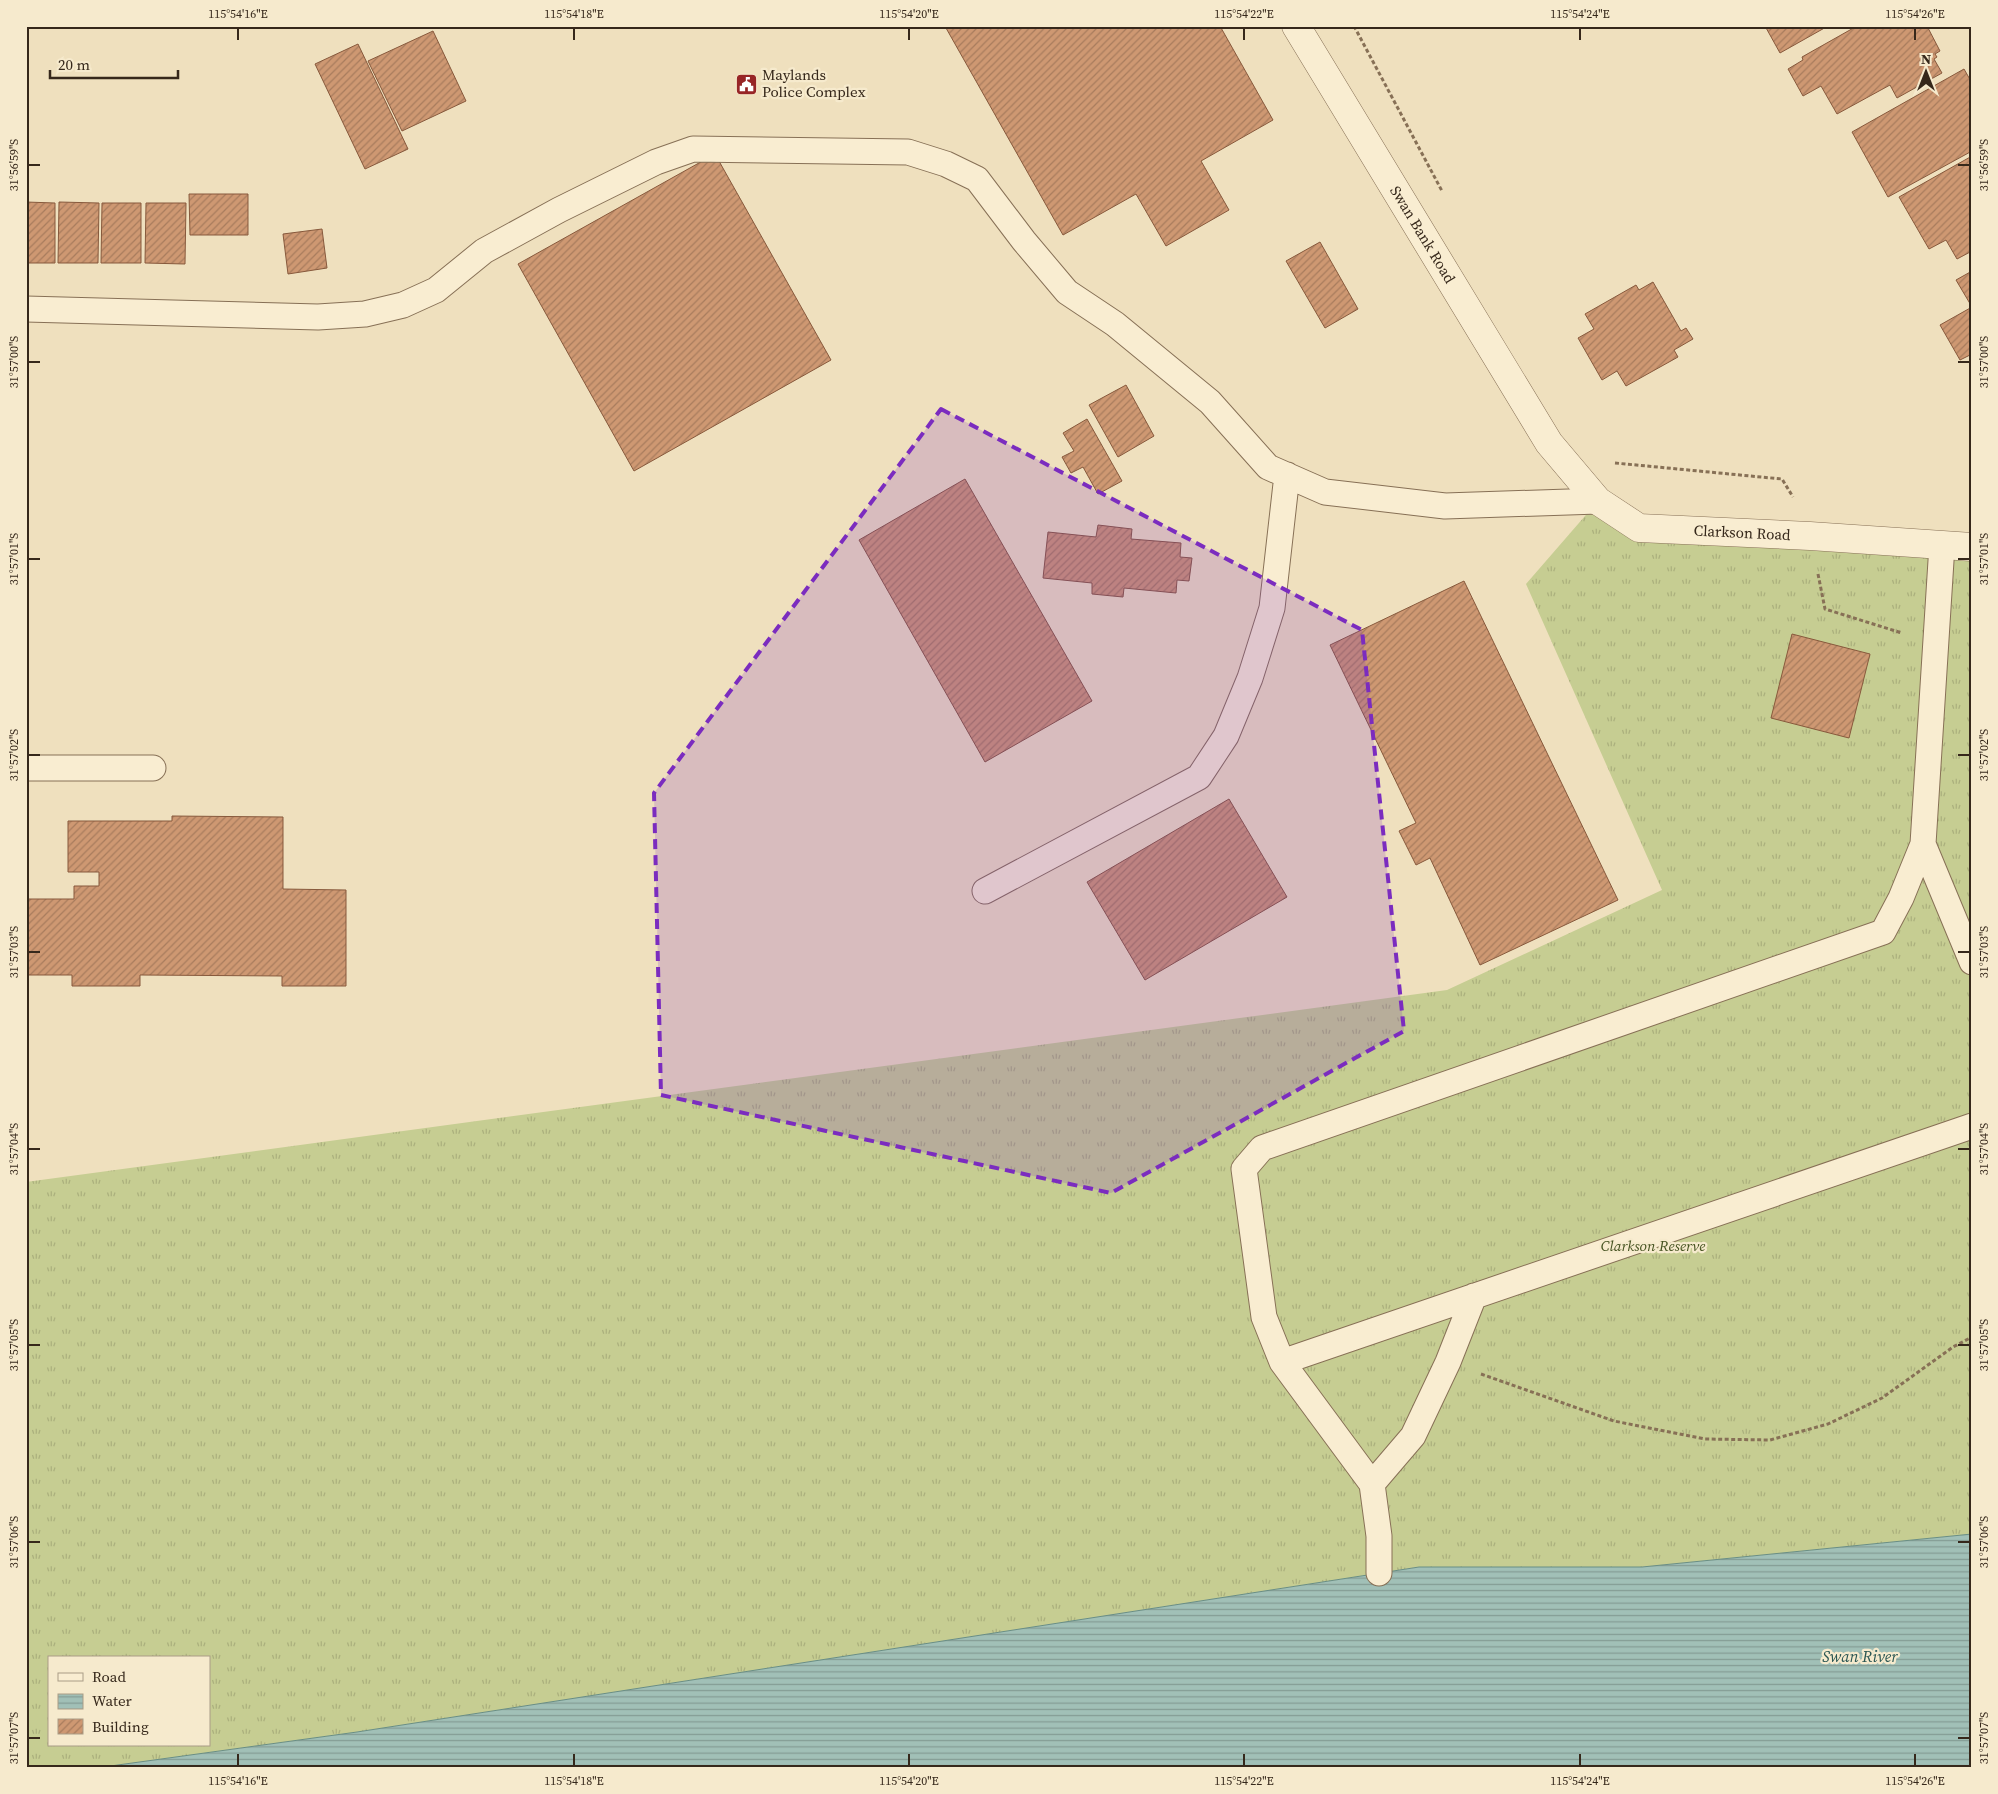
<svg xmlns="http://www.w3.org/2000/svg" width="1998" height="1794" font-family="'Source Serif 4',serif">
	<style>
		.grass { fill: url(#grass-tufts); fill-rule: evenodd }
		.water { fill: url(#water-rules); stroke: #698e84 }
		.building { fill: url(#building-hatch); stroke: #87593c }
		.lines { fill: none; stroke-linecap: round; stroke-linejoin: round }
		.lane-casing { stroke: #877056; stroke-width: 27 }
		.street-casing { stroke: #877056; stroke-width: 29 }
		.path { stroke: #877056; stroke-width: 3; stroke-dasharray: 4 2.5; stroke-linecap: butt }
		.lane { stroke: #f9edd1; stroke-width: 25 }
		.street { stroke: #f9edd1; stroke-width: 28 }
		.marked { fill: #7b2cbf; fill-opacity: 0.2; stroke: #7b2cbf; stroke-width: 4; stroke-dasharray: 10 6; stroke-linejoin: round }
		.ticks { fill: none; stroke: #36281b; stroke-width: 2 }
		.labels { text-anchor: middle; stroke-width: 4.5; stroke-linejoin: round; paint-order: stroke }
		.poi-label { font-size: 15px; fill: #36281b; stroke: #f6eacd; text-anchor: start }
		.street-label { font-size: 15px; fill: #36281b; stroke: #f6eacd }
		.park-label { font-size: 15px; font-style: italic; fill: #465321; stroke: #f6eacd }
		.water-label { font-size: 16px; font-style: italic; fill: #2a5653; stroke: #f6eacd }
		.neatline { fill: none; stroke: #36281b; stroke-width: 2 }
		.ticks-label { font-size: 12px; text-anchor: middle; fill: #36281b }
	</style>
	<defs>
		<pattern id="grass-tufts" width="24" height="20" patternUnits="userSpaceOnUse" patternTransform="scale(1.25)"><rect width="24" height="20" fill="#c6cd92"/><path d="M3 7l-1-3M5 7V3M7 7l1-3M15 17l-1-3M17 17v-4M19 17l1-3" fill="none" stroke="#abb07d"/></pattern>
		<pattern id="water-rules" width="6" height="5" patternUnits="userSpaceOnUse" patternTransform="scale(1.25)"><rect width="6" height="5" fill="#a1c0b7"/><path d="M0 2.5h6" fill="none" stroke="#849c94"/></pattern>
		<pattern id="building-hatch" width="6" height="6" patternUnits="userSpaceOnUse" patternTransform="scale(1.25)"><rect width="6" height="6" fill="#ce9872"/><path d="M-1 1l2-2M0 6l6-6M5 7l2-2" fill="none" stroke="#a87c5d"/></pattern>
	</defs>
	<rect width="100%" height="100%" fill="#efe0be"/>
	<path class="grass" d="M1598,501L1639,528L1808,522L1942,545L1972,547V1534L1642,1567H1419L357,1732L96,1768H26V1182L1447,990L1662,890L1526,584ZM49,1658H209V1745H49Z"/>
	<path class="water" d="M1972,1534V1768H96L357,1732L1419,1567H1642Z"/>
	<path class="building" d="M948,26H1220L1273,120L1201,161L1229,210L1166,246L1136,194L1063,235L946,28Z
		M1765,26H1828L1780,53Z
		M1857,26H1927L1940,51L1935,54L1937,57L1934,59L1942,73L1897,98L1890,85L1837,114L1821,86L1803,96L1788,69L1803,60L1802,57Z
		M433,31L466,101L402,131L368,61Z
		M358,44L408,149L365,169L315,64Z
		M1964,69L1972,83V151L1888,197L1852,132Z
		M715,154L831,360L634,471L518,264Z
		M1972,156V251L1957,259L1946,240L1929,249L1899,197Z
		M189,194H248V235H190Z
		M26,202L55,203V263H26Z
		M59,202L99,203L98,263H58Z
		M102,203H141V263H101Z
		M146,203H186L185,264L145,263Z
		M322,229L327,268L288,274L283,234Z
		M1320,242L1358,309L1325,328L1286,261Z
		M1972,271V354L1960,360L1940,325L1972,307L1956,280Z
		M1653,282L1681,331L1686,328L1693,339L1674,350L1678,357L1626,386L1617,371L1602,380L1578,338L1594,329L1585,314L1636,285L1639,290Z
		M1126,385L1154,436L1118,457L1089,405Z
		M1087,419L1122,481L1098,494L1083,467L1071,473L1062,457L1074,451L1063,433Z
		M965,479L1092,701L985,762L859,540Z
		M1098,525L1132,529L1131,539L1181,543L1180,557L1192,558L1189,581L1177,580L1176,593L1124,588L1123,597L1092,594V583L1043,578L1048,532L1096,537Z
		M1464,581L1618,900L1480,965L1430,858L1416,865L1399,831L1416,823L1330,645Z
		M1792,634L1870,654L1849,738L1771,718Z
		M1229,799L1287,897L1145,980L1087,882Z
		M172,816L283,817V889L346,890V986H282V976L140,975V986H72V975H26V899H74V886H99V872H68V821H172Z"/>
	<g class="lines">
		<defs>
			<path id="lane" d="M26,309L318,317L365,314L403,305L436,290L484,251L559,210L656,162L693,149L908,152L946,164L977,179L1024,241L1067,292L1115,324L1210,402L1268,467L1325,492L1445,506L1598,501
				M1942,545L1923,844L1901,898L1883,932L1262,1148L1244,1169L1264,1317L1282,1362L1972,1126
				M26,768H153
				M1923,844L1972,962
				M985,891L1199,777L1226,736L1250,678L1272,608L1287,475
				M1282,1362L1372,1484L1379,1536V1573
				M1372,1484L1413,1436L1448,1362L1474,1296"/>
			<g id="street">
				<path id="s1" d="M1296,26L1549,443L1598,501L1639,528L1810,536L1972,547"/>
			</g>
		</defs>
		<use href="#lane" class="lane-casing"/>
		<use href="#street" class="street-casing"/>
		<path class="path" d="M1354,26L1442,191
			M1615,463L1782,479L1793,497
			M1818,574L1825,609L1902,633
			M1481,1374L1614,1421L1705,1439L1770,1440L1828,1424L1882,1398L1953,1347L1972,1337"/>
		<use href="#lane" class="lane"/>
		<use href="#street" class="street"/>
	</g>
	<path class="marked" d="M941,409L1362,630L1404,1031L1111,1193L661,1095L654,793Z"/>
	<path class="ticks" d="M238,28V40M574,28V40M909,28V40M1244,28V40M1580,28V40M1915,28V40M28,165H40M1958,165H1970M28,362H40M1958,362H1970M28,559H40M1958,559H1970M28,755H40M1958,755H1970M28,952H40M1958,952H1970M28,1149H40M1958,1149H1970M28,1345H40M1958,1345H1970M28,1542H40M1958,1542H1970M28,1738H40M1958,1738H1970M238,1754V1766M574,1754V1766M909,1754V1766M1244,1754V1766M1580,1754V1766M1915,1754V1766"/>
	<defs>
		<symbol id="civic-square" viewBox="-11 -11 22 22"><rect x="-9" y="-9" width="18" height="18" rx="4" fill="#972526" stroke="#f6eacd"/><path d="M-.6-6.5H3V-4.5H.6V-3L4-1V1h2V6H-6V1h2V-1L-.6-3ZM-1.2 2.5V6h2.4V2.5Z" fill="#fff"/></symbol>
	</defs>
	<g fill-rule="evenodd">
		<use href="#civic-square" x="734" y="72" width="25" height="25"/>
	</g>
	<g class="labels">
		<g class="poi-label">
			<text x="762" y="80">Maylands<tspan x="762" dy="17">Police Complex</tspan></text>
		</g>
		<g class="street-label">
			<text dy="5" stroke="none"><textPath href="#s1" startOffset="244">Swan Bank Road</textPath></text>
			<text dy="5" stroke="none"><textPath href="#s1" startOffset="716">Clarkson Road</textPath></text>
		</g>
		<g class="park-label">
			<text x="1653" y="1251">Clarkson Reserve</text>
		</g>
		<g class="water-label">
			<text x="1860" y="1662">Swan River</text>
		</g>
	</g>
	<rect width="1998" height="1794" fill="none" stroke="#f6eacd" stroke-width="55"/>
	<rect x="48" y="1656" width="162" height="90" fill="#f6eacd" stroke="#a99c86"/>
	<rect x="58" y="1673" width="25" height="8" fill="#f9edd1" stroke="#a99c86"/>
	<text x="92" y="1682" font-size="15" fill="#36281b">Road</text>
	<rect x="58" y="1694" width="25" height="15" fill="url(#water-rules)" stroke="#a99c86"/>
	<text x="92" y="1706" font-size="15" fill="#36281b">Water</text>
	<rect x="58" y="1719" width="25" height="15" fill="url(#building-hatch)" stroke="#a99c86"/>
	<text x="92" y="1732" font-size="15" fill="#36281b">Building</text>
	<g transform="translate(1926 72)" stroke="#f6eacd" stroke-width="4" paint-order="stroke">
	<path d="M0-4L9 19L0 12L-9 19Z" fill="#36281b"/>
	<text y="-8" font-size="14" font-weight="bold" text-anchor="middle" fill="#36281b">N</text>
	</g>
	<path d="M50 70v8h128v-8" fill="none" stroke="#36281b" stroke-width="2.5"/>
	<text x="58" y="70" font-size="15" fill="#36281b" stroke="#f6eacd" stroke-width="4" paint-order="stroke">20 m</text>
	<rect x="28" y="28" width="1942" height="1738" class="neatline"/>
	<g class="ticks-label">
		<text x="238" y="18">115°54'16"E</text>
		<text x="574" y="18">115°54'18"E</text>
		<text x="909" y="18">115°54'20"E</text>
		<text x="1244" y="18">115°54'22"E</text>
		<text x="1580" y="18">115°54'24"E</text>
		<text x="1915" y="18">115°54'26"E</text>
		<text transform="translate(14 165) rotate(-90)" y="4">31°56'59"S</text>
		<text transform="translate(1984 165) rotate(-90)" y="4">31°56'59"S</text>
		<text transform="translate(14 362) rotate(-90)" y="4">31°57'00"S</text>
		<text transform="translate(1984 362) rotate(-90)" y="4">31°57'00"S</text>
		<text transform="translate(14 559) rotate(-90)" y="4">31°57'01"S</text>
		<text transform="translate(1984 559) rotate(-90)" y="4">31°57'01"S</text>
		<text transform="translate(14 755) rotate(-90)" y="4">31°57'02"S</text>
		<text transform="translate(1984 755) rotate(-90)" y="4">31°57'02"S</text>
		<text transform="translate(14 952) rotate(-90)" y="4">31°57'03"S</text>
		<text transform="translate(1984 952) rotate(-90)" y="4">31°57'03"S</text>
		<text transform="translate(14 1149) rotate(-90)" y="4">31°57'04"S</text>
		<text transform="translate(1984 1149) rotate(-90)" y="4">31°57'04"S</text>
		<text transform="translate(14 1345) rotate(-90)" y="4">31°57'05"S</text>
		<text transform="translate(1984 1345) rotate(-90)" y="4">31°57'05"S</text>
		<text transform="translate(14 1542) rotate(-90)" y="4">31°57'06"S</text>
		<text transform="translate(1984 1542) rotate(-90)" y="4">31°57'06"S</text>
		<text transform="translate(14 1738) rotate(-90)" y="4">31°57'07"S</text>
		<text transform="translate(1984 1738) rotate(-90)" y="4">31°57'07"S</text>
		<text x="238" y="1785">115°54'16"E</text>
		<text x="574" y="1785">115°54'18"E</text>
		<text x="909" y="1785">115°54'20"E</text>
		<text x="1244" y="1785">115°54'22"E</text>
		<text x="1580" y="1785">115°54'24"E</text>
		<text x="1915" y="1785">115°54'26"E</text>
	</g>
</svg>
